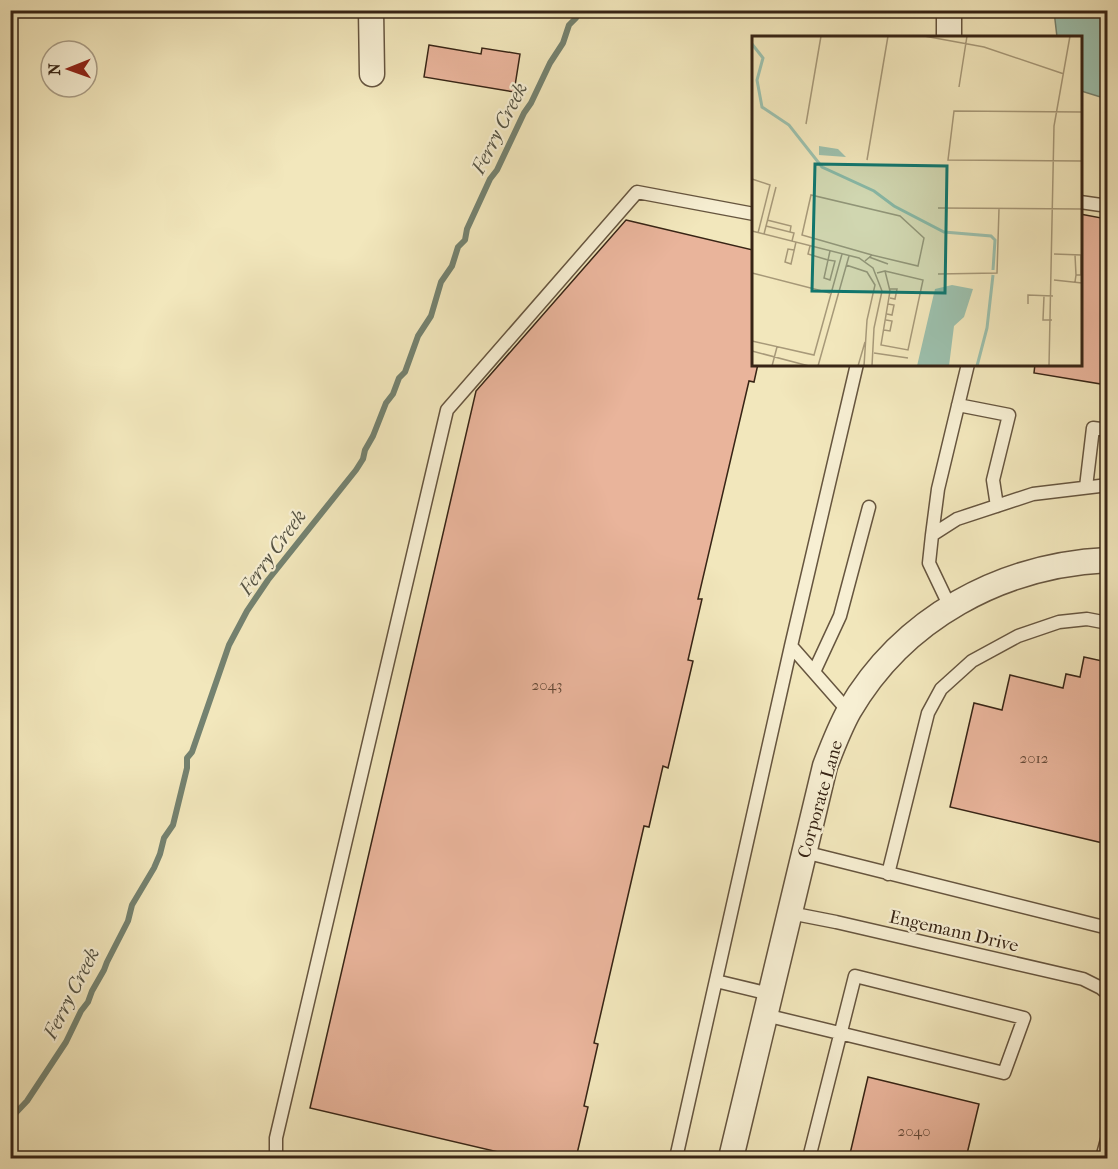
<svg xmlns="http://www.w3.org/2000/svg" width="1118" height="1169" font-family="'IM FELL French Canon',serif">
	<style>
		.water { fill: #9cc0ad; stroke: #748270; stroke-width: 1.5 }
		.lines { fill: none; stroke-linecap: round; stroke-linejoin: round }
		.stream { stroke: #748270; stroke-width: 6 }
		.building { fill: #e9b49b; stroke: #372415; stroke-width: 1.5 }
		.lane-casing { stroke: #66553f; stroke-width: 15 }
		.street-casing { stroke: #66553f; stroke-width: 27 }
		.lane { stroke: #f7efd3; stroke-width: 12 }
		.street { stroke: #f7efd3; stroke-width: 24 }
		.labels { text-anchor: middle; stroke-width: 4.5; stroke-linejoin: round; paint-order: stroke }
		.number-label { font-size: 15px; fill: #644836 }
		.street-label { font-size: 18px; fill: #372415; stroke: #f7efd3 }
		.water-label { font-size: 20px; font-style: italic; fill: #555343; stroke: #f7efd3 }
		.inset-river { fill: none; stroke: #9cc0ad; stroke-width: 3 }
		.inset-road { fill: none; stroke: #a79979; stroke-width: 1.5 }
		.view { fill: #0f766e; fill-opacity: 0.15; stroke: #0f766e; stroke-width: 3 }
		.inset-edge { fill: none; stroke: #372415; stroke-width: 3 }
	</style>
	<rect width="100%" height="100%" fill="#f2e7bc"/>
	<filter id="stains"><feTurbulence type="fractalNoise" baseFrequency=".00333" numOctaves="4"/><feColorMatrix values="0 0 0 0 .2 0 0 0 0 .09 0 0 0 0 .02 0 0 0 .5 -.17"/></filter>
	<radialGradient id="worn" r=".72"><stop offset=".6" stop-color="#630" stop-opacity="0"/><stop offset="1" stop-color="#630" stop-opacity=".3"/></radialGradient>
	<path class="water" d="M1054,11H1107V99L1081,91L1080,38L1057,37Z"/>
	<g class="lines">
		<path class="stream" d="M10,1119L27,1101L66,1042L81,1011L88,1002L92,991L104,970L107,962L128,921L132,905L154,868L160,854L164,838L173,825L187,768V758L192,752L229,645L247,611L268,580L356,470L363,459L365,450L373,436L386,403L393,394L399,378L405,372L418,336L431,316L441,282L452,266L458,247L465,240L467,229L490,179L497,170L524,113L531,103L550,63L563,43L569,25L576,18L579,10"/>
	</g>
	<path class="building" d="M429,45L481,54L482,48L520,54L514,92L424,77Z
		M1080,214L1107,219V385L1034,373L1035,364H1080Z
		M626,220L753,250V364H758L754,382L749,381L698,599H702L688,660L693,661L668,768L663,766L649,827L644,826L594,1043L598,1044L584,1106L588,1107L576,1158H524L310,1108L476,391Z
		M1084,657L1107,662V844L950,807L974,703L1002,710L1010,675L1063,688L1066,674L1080,677Z
		M868,1077L979,1104L966,1158H849Z"/>
	<g class="lines">
		<defs>
			<path id="lane" d="M1080,202L1108,206
				M958,405L1009,415L993,480L997,506
				M1086,487L1093,428L1108,430
				M932,535L938,489L968,364
				M950,607L929,563L932,535L957,519L1033,494L1108,485
				M791,646L849,712
				M814,672L840,616L869,507
				M804,852L1108,928
				M888,874L928,713L941,689L972,661L1018,636L1059,622L1087,619L1108,623
				M790,913L836,922L1083,979L1101,988L1108,994
				M716,981L770,994
				M765,1015L1004,1073L1024,1018L855,976L809,1158
				M276,1158V1138L447,410L637,192L754,214
				M676,1158L791,646L857,364
				M1102,1158L1108,1136"/>
			<path id="street" d="M371,10L372,74
				M949,38V10
				M731,1158L825,766C832,748 839,729 849,711C903,618 1001,565 1108,560"/>
		</defs>
		<use href="#lane" class="lane-casing"/>
		<use href="#street" class="street-casing"/>
		<use href="#lane" class="lane"/>
		<use href="#street" class="street"/>
	</g>
	<g class="labels">
		<g class="number-label">
			<text x="547" y="690">2043</text>
			<text x="1034" y="763">2012</text>
			<text x="914" y="1136">2040</text>
		</g>
		<g class="street-label">
			<text transform="translate(820 799) rotate(-74)" y="6">Corporate Lane</text>
			<text transform="translate(954 931) rotate(13)" y="6">Engemann Drive</text>
		</g>
		<g class="water-label">
			<text transform="translate(499 128) rotate(-63)" y="7">Ferry Creek</text>
			<text transform="translate(272 552) rotate(-54)" y="7">Ferry Creek</text>
			<text transform="translate(71 993) rotate(-63)" y="7">Ferry Creek</text>
		</g>
	</g>
	<g transform="translate(752 36)">
		<rect width="330" height="330" fill="#f2e7bc"/>
		<path d="M67,110L86,113L94,121L67,119ZM200,249L221,253L212,281L202,290L197,330H165L183,253Z" fill="#9cc0ad"/>
		<path class="inset-river" d="M0,8L11,22L5,44L10,71L37,89L70,131L122,155L142,170L192,196L239,200L243,204L241,234M225,330L235,292L241,239"/>
		<path class="inset-road" d="M172,0L232,11L312,38M207,51L215,0M330,76L202,75L196,124L330,125M54,88L69,0M115,124L136,0M0,143L18,149L6,197M186,172L330,173M15,184L39,190L38,196M14,190L42,197L40,205M0,195L107,222L121,232L130,255L122,292L120,330M12,198L24,151M58,210L56,218L76,224L83,225L78,244L72,242L78,215M42,214L36,213L33,226L39,228L44,206M302,218L329,219V239H324L323,246M323,219L324,239M117,221L136,228M113,225L120,219L166,230L172,202L148,180L59,159L50,199L120,219M94,229L115,236L123,249L115,284L112,330M0,237L78,257M125,237L133,235L138,255L129,309L156,314L171,244L133,235M186,238L245,237L247,173M302,244L330,247M292,260L291,284H300M138,262L143,263L145,253H138M276,268V259L301,260M135,278L140,279L142,269L136,268M132,294L138,295L140,285L134,284M0,305L62,319L90,218M0,315L57,330M122,317L156,322M20,330L25,311M66,330L97,220M106,330L113,306M297,330L302,90L318,0"/>
		<path class="view" d="M63,128L195,130L193,257L60,255Z"/>
		<rect width="330" height="330" class="inset-edge"/>
	</g>
	<rect width="1118" height="1169" fill="none" stroke="#f2e7bc" stroke-width="36"/>
	<rect x="12" y="12" width="1094" height="1145" fill="none" stroke="#372415" stroke-width="3"/>
	<rect x="18" y="18" width="1082" height="1133" fill="none" stroke="#372415" stroke-width="1.5"/>
	<g transform="translate(69 69) rotate(269)"><circle r="28" fill="#f7efd3" stroke="#aa9e87" stroke-width="1.5"/>
	<path d="M0-4.5L10 22L0 15L-10 22Z" fill="#8f2418"/>
	<text y="-9" font-size="16" font-weight="bold" text-anchor="middle" fill="#372415">N</text>
	</g>
	<rect width="100%" height="100%" filter="url(#stains)"/>
	<rect width="100%" height="100%" fill="url(#worn)"/>
</svg>
